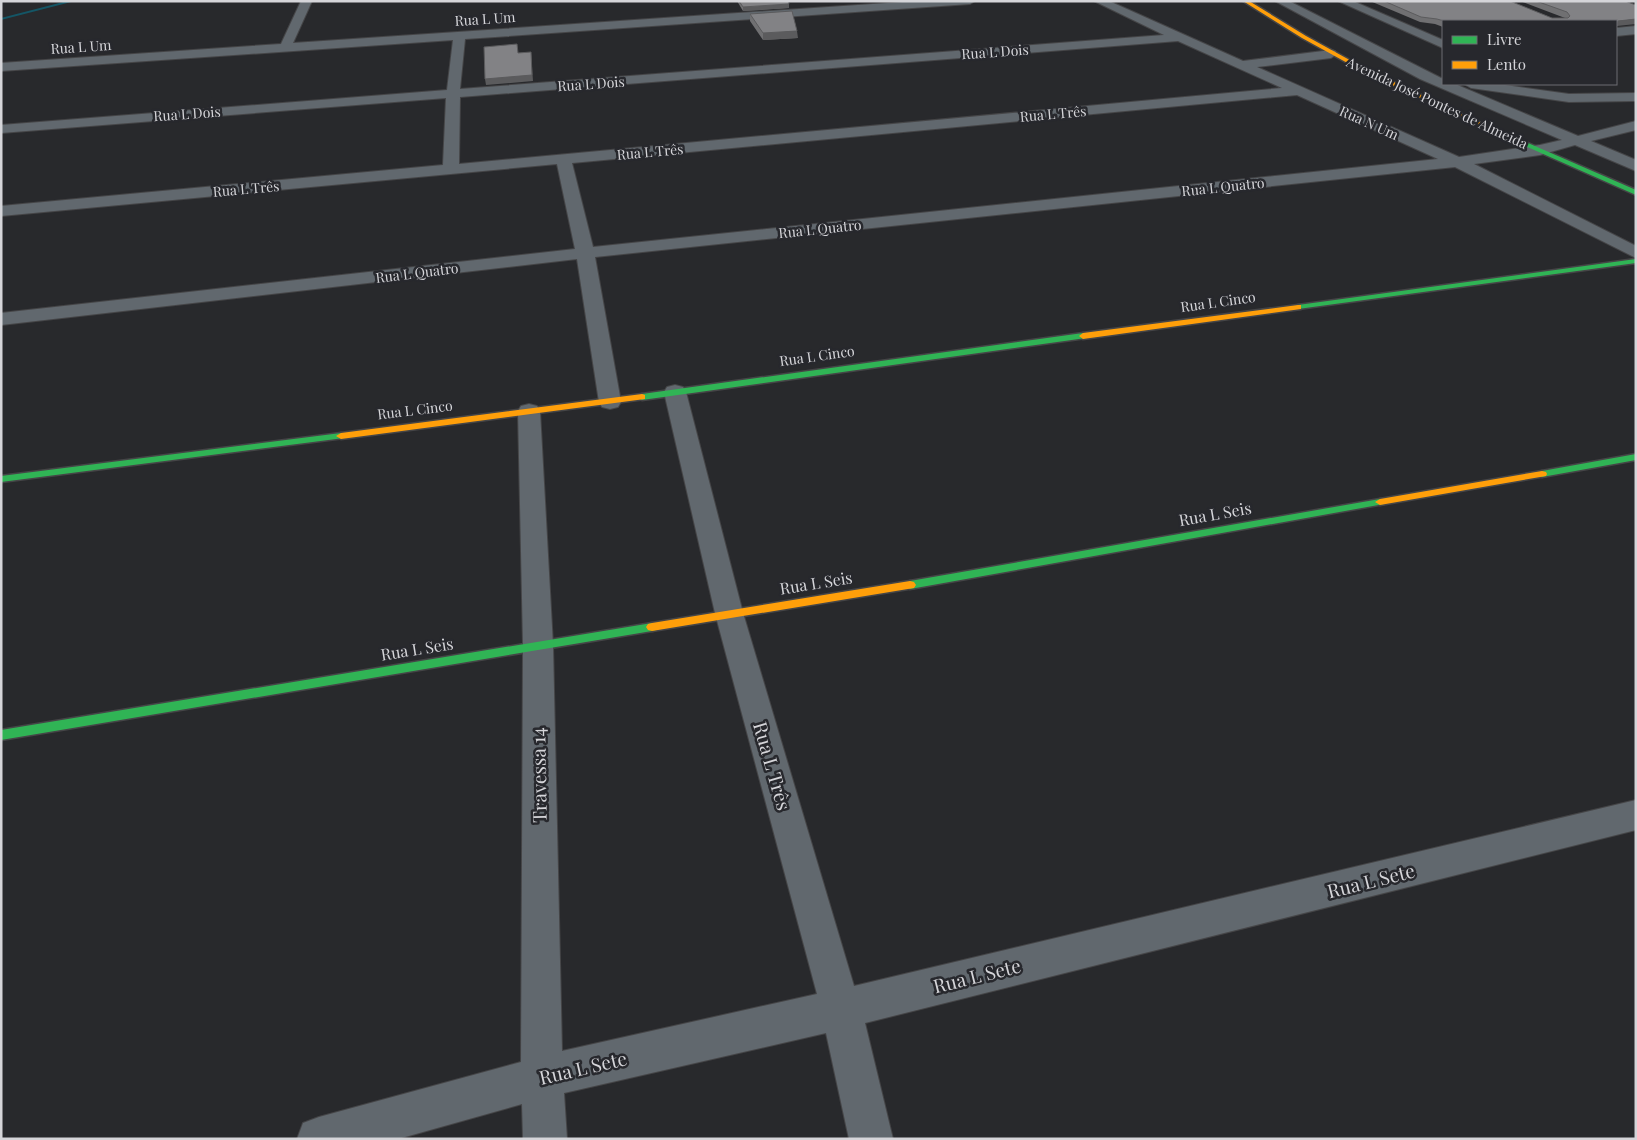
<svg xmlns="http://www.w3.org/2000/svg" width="1637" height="1140" font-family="'Playfair Display',serif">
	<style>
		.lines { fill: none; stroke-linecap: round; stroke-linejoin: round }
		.stream { fill: #145666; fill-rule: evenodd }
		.street-casing { stroke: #454547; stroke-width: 2 }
		.fast-casing { stroke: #454547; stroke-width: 3 }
		.slow-casing { stroke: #454547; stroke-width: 3 }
		.street { fill: #61686e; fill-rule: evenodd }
		.fast { fill: #30b455; fill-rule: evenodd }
		.slow { fill: #ff9f0a; fill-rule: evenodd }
		.wall { fill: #707072 }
		.shaded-wall { fill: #5b5b5d }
		.building { fill: #828285; stroke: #5b5b5d }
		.labels { text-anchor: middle; stroke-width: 5; stroke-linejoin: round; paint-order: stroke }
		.far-street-label { font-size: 14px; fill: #d5d5d9; stroke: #27282d }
		.street-label { font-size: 16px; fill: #d5d5d9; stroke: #27282d }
		.near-street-label { font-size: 19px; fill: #d5d5d9; stroke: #27282d }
	</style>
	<rect width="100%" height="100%" fill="#28292c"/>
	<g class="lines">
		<path class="stream" d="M67,1H75L1,20V18Z"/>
		<defs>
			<path id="street" d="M301,1H312L293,43L917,1H975L970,4L465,39L460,89L1164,35L1094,1H1109L1243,61L1331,50L1335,51L1337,54L1331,58L1257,67L1459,157L1540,145L1562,140L1420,79L1275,1H1289L1443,79V84H1455L1578,136L1636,121V130L1591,141L1636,160V171L1575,145L1540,155L1474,164L1636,246V258L1455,167L595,257L621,402L618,407L610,409L602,407L599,402L577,259L1,325V313L575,249L557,164L1,216V206L443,165L446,98L1,133V125L447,90L453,40L1,71V63L281,44ZM1178,41L1282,88L459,164L460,97ZM1297,95L1438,159L593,247L572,163Z
				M1338,1H1353L1443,40V48Z
				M1636,26V34L1616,36V28Z
				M1464,84H1498L1569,94L1636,93V101L1569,102L1471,88Z
				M675,385L683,387L686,392L743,613L854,986L1636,800V830L865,1023L893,1139H849L826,1033L564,1093L567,1139H523L522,1104L398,1139H297L303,1123L319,1117L521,1062L523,645L518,411L521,406L529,404L537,406L540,411L553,645L562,1051L817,994L715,613L664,392L667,387Z"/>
			<path id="fast" d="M1487,127H1491L1636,190V195L1487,129Z
				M1636,259V263L1298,309L1294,307L1298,305Z
				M1083,333L1087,336L1086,338L642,400L637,397L642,394Z
				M341,433L344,434L346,436L344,438L1,482V476Z
				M1636,454V460L1542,477L1537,474L1542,471Z
				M1380,499L1384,500L1385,502L1384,504L910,589L904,585L910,581Z
				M652,623L656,624L658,627L656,630L652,631L1,740V730Z"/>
			<path id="slow" d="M1243,1H1249L1306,36L1366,69L1492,128L1487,129L1362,71L1302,38Z
				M1298,305H1301V309L1083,339L1079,336L1083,333Z
				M642,394L645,395V399L341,439L336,436L341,433Z
				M1542,471L1546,472L1547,474L1546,476L1380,505L1375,502L1380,499Z
				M910,581L914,582L916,585L914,588L652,631L648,630L646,627L648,624L652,623Z"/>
		</defs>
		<use href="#street" class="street-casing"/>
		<use href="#fast" class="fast-casing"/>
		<use href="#slow" class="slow-casing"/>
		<use href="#street" class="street"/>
		<use href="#fast" class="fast"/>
		<use href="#slow" class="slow"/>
	</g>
	<path class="wall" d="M737,1H788L789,8L743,11Z
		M1370,1H1510L1552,18H1565L1520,1H1625L1616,28V21H1443V27L1435,24L1420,22Z
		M750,14L798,38L763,40L750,21Z"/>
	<path class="shaded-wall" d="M789,4V8L743,11V7Z
		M1636,19V24L1617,26L1616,28V26L1618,21Z
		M797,31L798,38L763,40V33Z
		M531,52L533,81L486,85L485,79Z"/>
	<path class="building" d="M739,1H788L789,4L743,7Z
		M1384,1H1510L1552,18H1568L1570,16L1567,12L1536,1H1625L1636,5V19L1618,21L1617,26H1616V21H1444L1437,19L1421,17Z
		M792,11L797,31L763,33L750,14Z
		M517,44L518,53L531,52L532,75L485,79L484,47Z"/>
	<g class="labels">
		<g class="far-street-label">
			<text transform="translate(485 19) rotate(-4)" y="5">Rua L Um</text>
			<text transform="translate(81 47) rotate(-4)" y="5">Rua L Um</text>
			<text transform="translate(995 52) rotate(-4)" y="5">Rua L Dois</text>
			<text transform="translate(591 84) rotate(-4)" y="5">Rua L Dois</text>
			<text transform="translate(1437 103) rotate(25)" y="5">Avenida José Pontes de Almeida</text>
			<text transform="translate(187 114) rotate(-4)" y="5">Rua L Dois</text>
			<text transform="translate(1053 114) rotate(-5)" y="5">Rua L Três</text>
			<text transform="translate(1369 123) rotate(24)" y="5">Rua N Um</text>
			<text transform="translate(650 152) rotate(-5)" y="5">Rua L Três</text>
			<text transform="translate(1223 187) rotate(-6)" y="5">Rua L Quatro</text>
			<text transform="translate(246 189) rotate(-5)" y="5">Rua L Três</text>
			<text transform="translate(820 229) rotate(-6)" y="5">Rua L Quatro</text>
			<text transform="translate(417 273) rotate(-7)" y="5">Rua L Quatro</text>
			<text transform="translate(1218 302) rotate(-8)" y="5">Rua L Cinco</text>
			<text transform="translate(817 356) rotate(-8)" y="5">Rua L Cinco</text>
			<text transform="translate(415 410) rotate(-7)" y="5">Rua L Cinco</text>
		</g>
		<g class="street-label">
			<text transform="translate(1215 514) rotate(-10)" y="6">Rua L Seis</text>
			<text transform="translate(816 583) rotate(-9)" y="6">Rua L Seis</text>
			<text transform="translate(417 649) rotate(-9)" y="6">Rua L Seis</text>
		</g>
		<g class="near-street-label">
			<text transform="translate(772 766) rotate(74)" y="7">Rua L Três</text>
			<text transform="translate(539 775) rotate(-91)" y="7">Travessa 14</text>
			<text transform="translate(1371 881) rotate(-14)" y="7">Rua L Sete</text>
			<text transform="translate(977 976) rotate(-14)" y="7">Rua L Sete</text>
			<text transform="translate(583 1068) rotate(-13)" y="7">Rua L Sete</text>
		</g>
	</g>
	<rect width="1637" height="1140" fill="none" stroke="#d5d5d9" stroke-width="5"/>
	<rect x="1442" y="20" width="175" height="65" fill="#27282d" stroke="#6d6d72"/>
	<rect x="1452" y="36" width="25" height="8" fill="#30b455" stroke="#6d6d72"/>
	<text x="1487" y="45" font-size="15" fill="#d5d5d9">Livre</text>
	<rect x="1452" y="61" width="25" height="8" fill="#ff9f0a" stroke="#6d6d72"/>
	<text x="1487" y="70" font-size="15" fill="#d5d5d9">Lento</text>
</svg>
